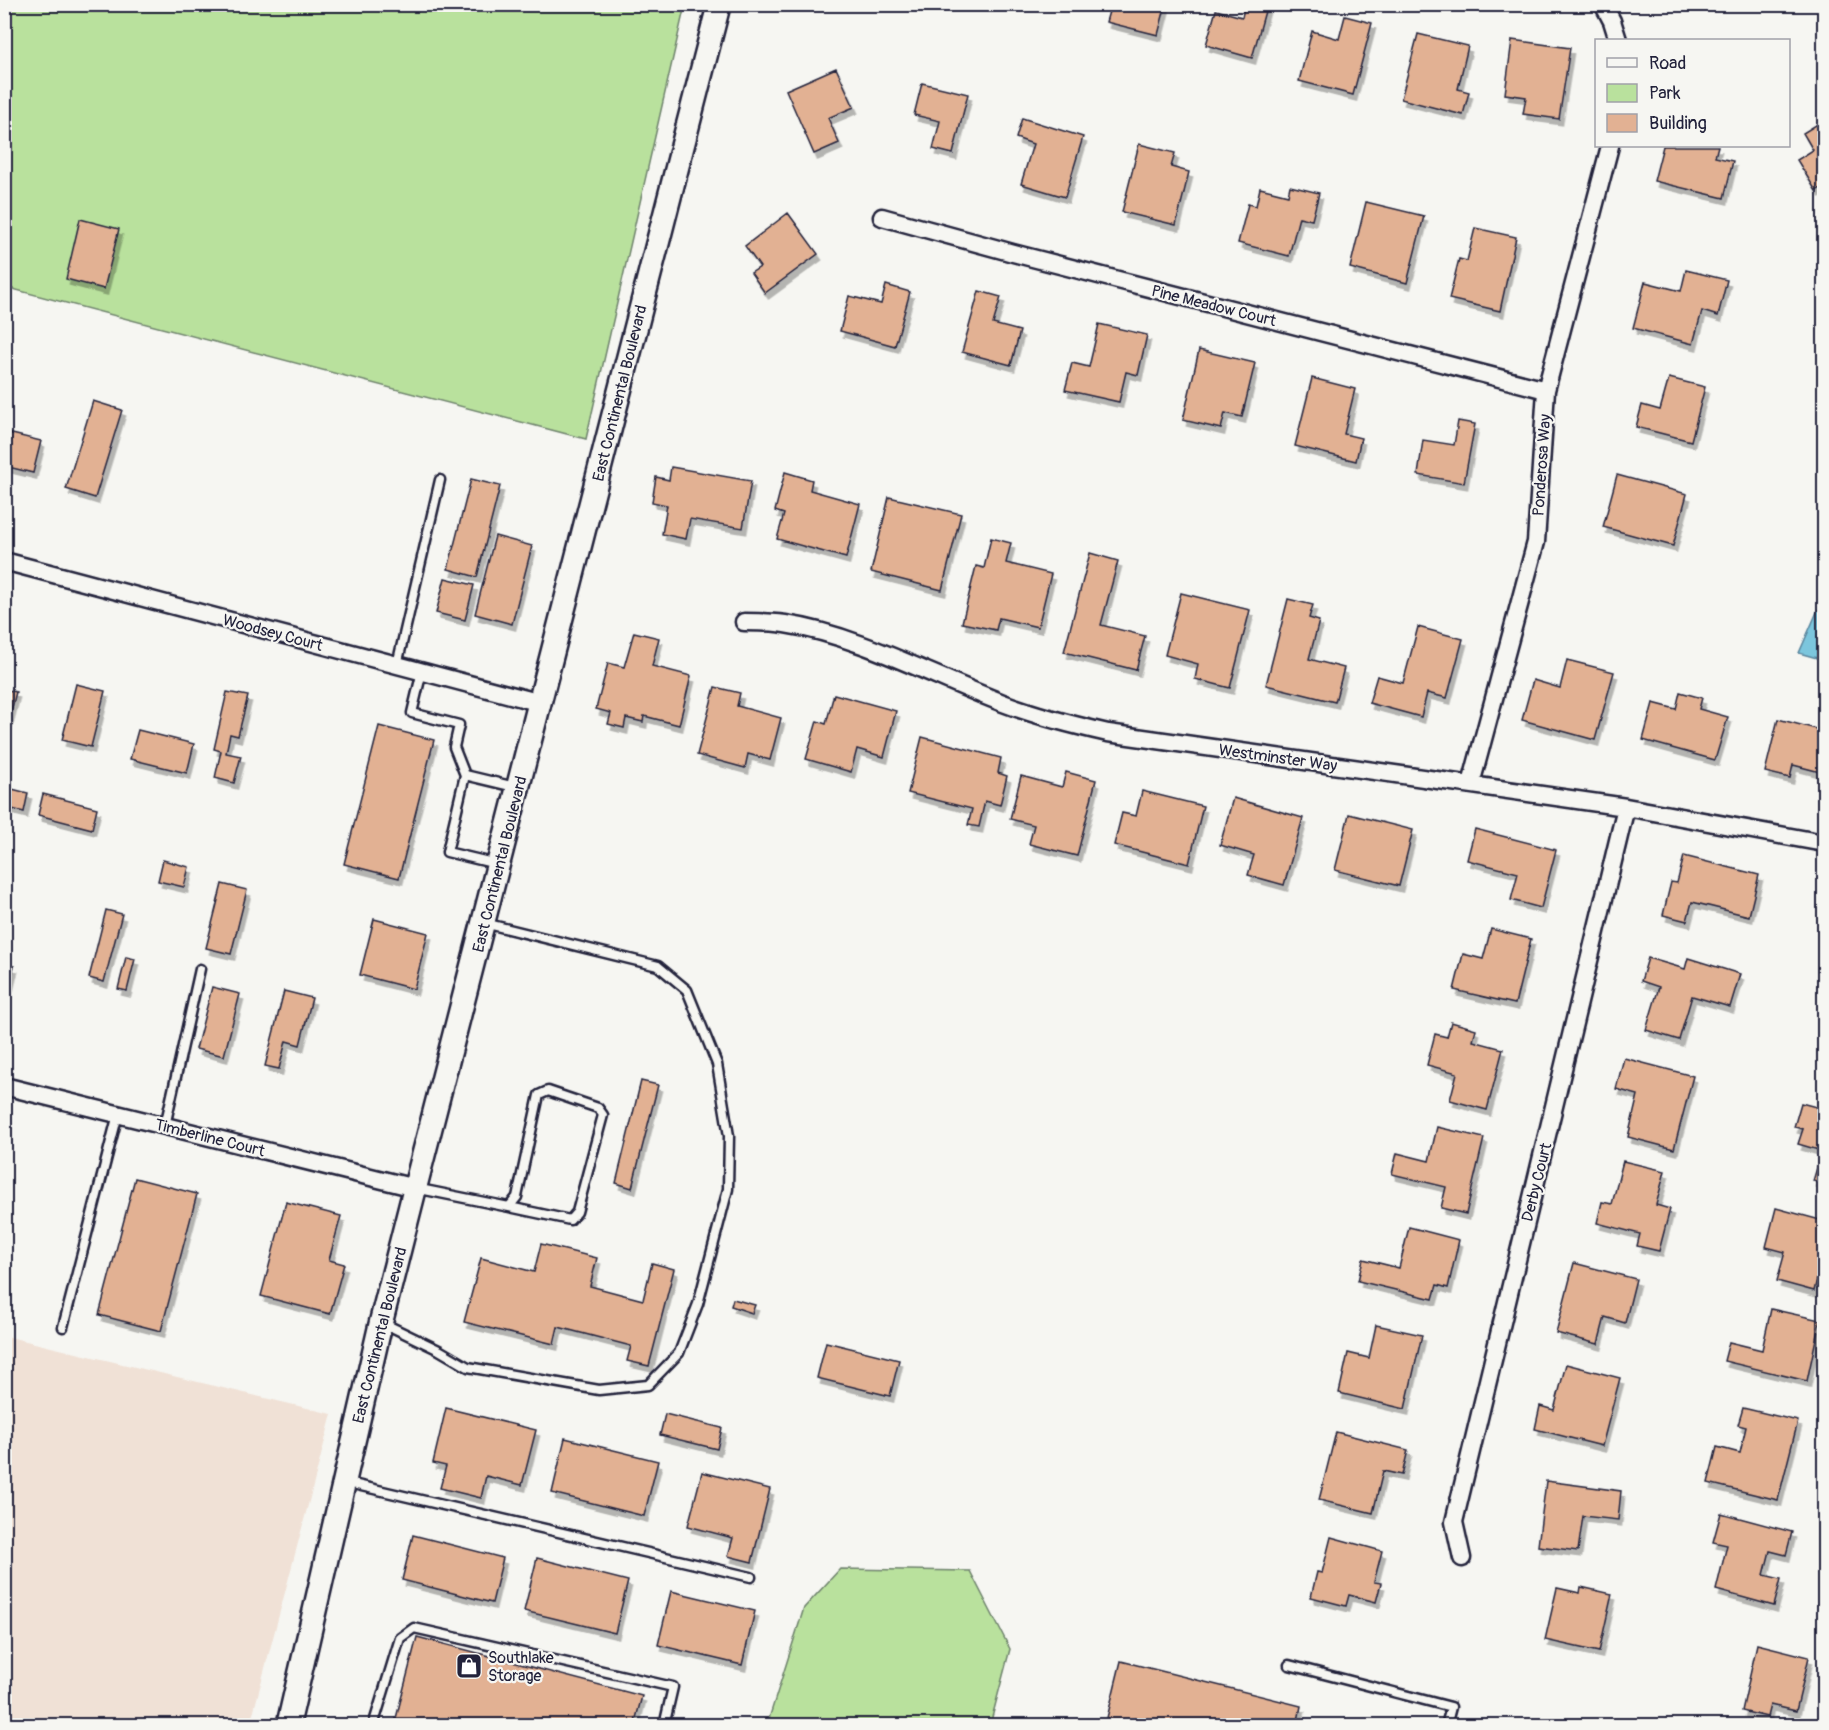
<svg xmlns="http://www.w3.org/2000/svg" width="1829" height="1730" font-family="Pangolin,sans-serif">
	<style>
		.built { fill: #f0e1d6 }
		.green { fill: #b9e19d; stroke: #6e826c; stroke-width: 1.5 }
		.water { fill: #7cc6dd; stroke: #58849c; stroke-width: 1.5 }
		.building { fill: #e2b193; stroke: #22223b; stroke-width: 1.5; filter: url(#shadow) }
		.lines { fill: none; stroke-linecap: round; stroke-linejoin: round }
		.service-casing { stroke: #22223b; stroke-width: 13 }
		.minor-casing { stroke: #22223b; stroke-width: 21 }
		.secondary-casing { stroke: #22223b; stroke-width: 27 }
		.service { stroke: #f6f6f2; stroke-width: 8 }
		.minor { stroke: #f6f6f2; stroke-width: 16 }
		.secondary { stroke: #f6f6f2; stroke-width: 22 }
		.labels { text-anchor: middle; stroke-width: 4.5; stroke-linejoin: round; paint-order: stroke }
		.street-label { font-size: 16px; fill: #22223b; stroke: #f6f6f2 }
		.poi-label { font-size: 16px; fill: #22223b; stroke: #f6f6f2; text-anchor: start }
	</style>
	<defs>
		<filter id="shadow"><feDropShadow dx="3.5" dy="6" stdDeviation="0" flood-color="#0004"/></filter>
	</defs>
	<rect width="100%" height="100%" fill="#f6f6f2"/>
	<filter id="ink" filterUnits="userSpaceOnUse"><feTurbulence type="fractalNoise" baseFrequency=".0167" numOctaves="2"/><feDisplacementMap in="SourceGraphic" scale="12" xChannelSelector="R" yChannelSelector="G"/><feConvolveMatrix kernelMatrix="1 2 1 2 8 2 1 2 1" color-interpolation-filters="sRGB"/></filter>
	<g filter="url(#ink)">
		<path class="built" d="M5,1336L332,1414L250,1725H5Z"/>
		<path class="green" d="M4,5H685L586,439L5,287Z
			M840,1569L970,1571L1010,1649L990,1725H767L804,1608Z"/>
		<path class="water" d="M1824,596V660L1799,653Z"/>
		<path class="building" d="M1111,4H1166L1158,35L1106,22Z
			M1245,4H1267L1252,58L1206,45L1216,10L1242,17Z
			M1345,16L1372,23L1353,95L1299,81L1312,31L1339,39Z
			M1418,34L1468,46L1458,89L1469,92L1463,115L1401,99Z
			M1512,40L1570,48L1559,119L1523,114L1526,97L1505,94Z
			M836,68L854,107L828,118L839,143L814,154L786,90Z
			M922,83L968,94L953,154L933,149L940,121L914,115Z
			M1022,118L1083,137L1065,197L1021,184L1033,144L1016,138Z
			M1824,120V186L1816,191L1797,160L1813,150L1803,133Z
			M1139,144L1175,153L1171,167L1189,172L1176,225L1122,212Z
			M1663,146H1718L1715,157L1733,161L1724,198L1654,181Z
			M1290,186L1319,193L1312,220L1299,217L1289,256L1238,243L1248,204L1256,206L1260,188L1288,195Z
			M1366,202L1424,216L1407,283L1350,268Z
			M788,213L818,254L765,293L751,273L760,267L745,246Z
			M80,219L119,229L104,289L66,279Z
			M1475,228L1516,237L1500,311L1449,299L1459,259L1467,261Z
			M1686,270L1727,280L1718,316L1702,311L1693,344L1633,328L1645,282L1681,291Z
			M886,285L910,292L895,346L840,331L849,296L881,304Z
			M979,291L1001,297L993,324L1020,331L1011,365L962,352Z
			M1099,324L1147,335L1138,375L1126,372L1119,402L1065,390L1072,363L1089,367Z
			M1199,350L1255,363L1242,417L1225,413L1221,429L1183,420Z
			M1312,378L1355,389L1344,434L1361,438L1356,461L1295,446Z
			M1669,378L1705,387L1691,441L1636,427L1642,405L1660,410Z
			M93,401L122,410L95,498L66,489Z
			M1458,421L1475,424L1464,483L1418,475L1423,440L1454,445Z
			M4,432L41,441L33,473L4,466Z
			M671,467L751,481L743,528L690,519L686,539L662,534L667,505L652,502L656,477L669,480Z
			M785,472L812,480L810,490L860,504L846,558L777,539L784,514L775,511Z
			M1617,475L1687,494L1673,546L1603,527Z
			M471,479L500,486L477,577L448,569Z
			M889,497L961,514L942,590L871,572Z
			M495,536L532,546L512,624L475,614Z
			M991,538L1011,543L1006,563L1051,574L1038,627L999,618L996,630L962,623L976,566L984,568Z
			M1090,553L1118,561L1101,625L1145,636L1136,670L1064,652Z
			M445,578L474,585L465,620L436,613Z
			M1181,593L1250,610L1230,688L1195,679L1198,664L1165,655Z
			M1288,599L1313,605L1309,618L1319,621L1309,659L1344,668L1335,702L1266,685Z
			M1418,627L1463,639L1447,698L1427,693L1421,717L1369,703L1377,676L1403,683Z
			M634,632L659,638L652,666L691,676L679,725L644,716L643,722L626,718L624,728L608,724L611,713L596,709L608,663L624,667Z
			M1567,660L1614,672L1595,740L1522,720L1533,680L1560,688Z
			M76,684L105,691L91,747L62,740Z
			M715,687L740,693L737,706L781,718L770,760L748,754L745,768L697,755Z
			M4,689L16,692L4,739Z
			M227,692L248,696L238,736L230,734L226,753L241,756L234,783L215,778L221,751L214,749Z
			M1680,692L1702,698L1699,709L1728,717L1715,760L1643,740L1653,703L1676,709Z
			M834,694L896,711L884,757L857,749L851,772L806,759L817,721L826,724Z
			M1778,719L1824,731V773L1793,765L1790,778L1765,772Z
			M379,726L434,740L399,878L344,864Z
			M138,730L194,744L187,773L130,759Z
			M922,737L1001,758L998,773L1007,776L1000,805L985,801L979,827L968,825L972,809L908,793Z
			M1066,772L1096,780L1077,856L1029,844L1034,825L1010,819L1021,776L1062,787Z
			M4,787L28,793L24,812L4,807Z
			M1142,791L1203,806L1189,864L1114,845L1122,813L1136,816Z
			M43,794L97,808L92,829L38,815Z
			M1233,798L1303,818L1284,885L1248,875L1254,855L1220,845Z
			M1349,814L1413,830L1399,886L1335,870Z
			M1475,829L1556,850L1541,908L1511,900L1518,873L1467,860Z
			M1684,856L1759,875L1749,916L1692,902L1687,921L1663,915L1671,882L1677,883Z
			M163,860L189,867L184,887L158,881Z
			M222,884L247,890L231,954L206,948Z
			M106,910L122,914L104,982L89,978Z
			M374,919L428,933L414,989L360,975Z
			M1491,929L1531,939L1515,1004L1454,990L1463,954L1483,959Z
			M126,957L135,959L127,991L118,989Z
			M1648,958L1685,969L1688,958L1740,974L1730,1007L1692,996L1679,1040L1646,1030L1659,987L1641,981Z
			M4,964L14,966L5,1003H4Z
			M212,987L240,994L224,1056L196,1049Z
			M284,991L312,998L300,1045L286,1041L279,1069L265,1066Z
			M1451,1022L1476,1029L1473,1041L1503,1049L1487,1110L1450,1100L1457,1073L1427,1065L1435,1034L1447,1037Z
			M1624,1058L1693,1076L1674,1149L1628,1137L1638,1095L1616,1089Z
			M641,1081L658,1085L632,1188L616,1183Z
			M1801,1103L1824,1109V1184L1813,1181L1822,1151L1798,1144L1803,1129L1794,1127Z
			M1437,1127L1484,1138L1466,1214L1441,1208L1446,1187L1392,1174L1397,1153L1429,1161Z
			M1623,1161L1665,1171L1656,1205L1670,1209L1659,1251L1637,1246L1640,1234L1597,1223L1602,1202L1612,1204Z
			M135,1178L197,1194L161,1331L99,1315Z
			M286,1202L341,1216L329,1260L344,1264L330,1314L261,1296Z
			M1776,1208L1824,1221V1251L1814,1291L1777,1281L1785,1252L1766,1247Z
			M1409,1227L1459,1240L1448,1288L1437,1285L1433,1299L1358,1281L1363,1259L1399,1268Z
			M541,1244L597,1258L590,1286L643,1300L652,1263L674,1269L649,1366L627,1361L631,1346L558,1327L554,1344L464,1322L481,1258L534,1272Z
			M1574,1263L1636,1279L1625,1323L1605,1317L1598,1344L1556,1333Z
			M733,1299L755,1305L752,1313L731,1306Z
			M1771,1309L1820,1320L1807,1381L1724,1361L1729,1342L1762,1350Z
			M1376,1325L1422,1335L1405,1409L1339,1393L1348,1353L1369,1358Z
			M826,1342L899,1360L890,1396L817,1378Z
			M1566,1364L1620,1378L1602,1446L1535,1429L1540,1406L1554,1410Z
			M446,1408L536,1430L522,1485L486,1476L481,1498L440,1488L446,1466L433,1463Z
			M1743,1408L1798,1421L1778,1500L1708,1483L1717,1447L1740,1453L1746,1427L1738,1425Z
			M665,1414L722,1428L717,1449L660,1435Z
			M1336,1432L1408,1450L1402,1475L1383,1471L1373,1513L1319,1500Z
			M565,1438L658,1461L644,1516L552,1493Z
			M702,1472L770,1489L752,1562L728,1556L733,1538L688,1526Z
			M1546,1481L1621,1491L1618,1520L1583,1516L1578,1551L1538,1546Z
			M1721,1513L1792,1532L1786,1555L1770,1551L1764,1575L1781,1579L1774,1606L1716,1590L1727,1545L1713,1542Z
			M413,1535L503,1558L492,1603L402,1580Z
			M1331,1537L1382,1551L1374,1582L1381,1583L1376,1602L1349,1595L1346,1606L1311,1597L1317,1572L1322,1573Z
			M537,1558L628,1581L615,1633L524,1611Z
			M1581,1587L1612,1594L1599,1652L1545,1640L1557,1588L1580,1593Z
			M671,1591L755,1611L742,1665L658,1645Z
			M417,1637L642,1696L634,1726H394Z
			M1757,1644L1809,1657L1796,1711L1770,1705L1767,1717L1742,1711Z
			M1121,1661L1301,1706L1297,1726H1105Z"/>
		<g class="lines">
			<defs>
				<path id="service" d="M397,665L440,480
					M422,671L412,713L459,725L454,747L465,775
					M497,864L447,852L465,775L515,787
					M165,1126L200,969
					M415,1188L509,1207L517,1197L539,1095L548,1091L598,1108L603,1115L577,1212L570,1220L509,1207
					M383,1323L439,1350L468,1367L599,1390L648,1385L679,1353L698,1304L728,1189L729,1136L717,1064L687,990L658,966L484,923
					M63,1327L118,1114
					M344,1482L751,1577
					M1289,1665L1451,1707L1446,1726
					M373,1726L400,1638L414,1628L673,1687L664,1726"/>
				<path id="minor" d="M1603,4L1612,21L1618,40
					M882,217L1013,253L1546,390
					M4,561L541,703
					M744,622C758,622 772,622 785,624C858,635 934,677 1003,703C1037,716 1073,725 1108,733L1626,807L1824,843
					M1471,784L1536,542L1546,390L1610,146
					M4,1086L415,1188
					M1462,1558L1454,1522L1626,807"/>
				<path id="secondary" d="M288,1726L381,1322L415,1188L719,4"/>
			</defs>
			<use href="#service" class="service-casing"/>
			<use href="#minor" class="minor-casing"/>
			<use href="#secondary" class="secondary-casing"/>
			<use href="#service" class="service"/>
			<use href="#minor" class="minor"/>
			<use href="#secondary" class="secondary"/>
		</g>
	</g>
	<defs>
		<symbol id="shop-square" viewBox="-11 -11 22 22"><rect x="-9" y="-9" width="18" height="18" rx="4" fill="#22223b" stroke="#f6f6f2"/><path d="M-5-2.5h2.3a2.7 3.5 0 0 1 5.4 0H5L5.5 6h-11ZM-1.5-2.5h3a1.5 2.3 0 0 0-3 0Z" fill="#fff"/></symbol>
	</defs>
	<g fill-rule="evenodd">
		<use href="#shop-square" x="454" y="1651" width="30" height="30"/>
	</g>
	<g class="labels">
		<g class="street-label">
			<text transform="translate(1214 305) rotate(14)" y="6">Pine Meadow Court</text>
			<text transform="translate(619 393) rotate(-76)" y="6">East Continental Boulevard</text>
			<text transform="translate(1541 465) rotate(-86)" y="6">Ponderosa Way</text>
			<text transform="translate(273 632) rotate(15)" y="6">Woodsey Court</text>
			<text transform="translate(1278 757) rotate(8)" y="6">Westminster Way</text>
			<text transform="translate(499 864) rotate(-76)" y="6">East Continental Boulevard</text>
			<text transform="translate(210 1137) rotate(14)" y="6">Timberline Court</text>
			<text transform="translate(1536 1182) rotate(-76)" y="6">Derby Court</text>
			<text transform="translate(379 1335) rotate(-76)" y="6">East Continental Boulevard</text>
		</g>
		<g class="poi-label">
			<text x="488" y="1663">Southlake<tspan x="488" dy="18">Storage</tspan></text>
		</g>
	</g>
	<rect width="1829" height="1730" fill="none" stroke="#f6f6f2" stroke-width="24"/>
	<rect x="12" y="12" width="1805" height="1706" fill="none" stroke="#22223b" stroke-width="2" filter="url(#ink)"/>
	<rect x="1595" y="39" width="195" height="108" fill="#f6f6f2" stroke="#a1a1a9" stroke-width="1.5"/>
	<rect x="1607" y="58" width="30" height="9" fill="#f6f6f2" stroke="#a1a1a9" stroke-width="1.5"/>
	<text x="1649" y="69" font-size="18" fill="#22223b">Road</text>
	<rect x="1607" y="84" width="30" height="18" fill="#b9e19d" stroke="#a1a1a9" stroke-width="1.5"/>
	<text x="1649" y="99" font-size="18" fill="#22223b">Park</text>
	<rect x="1607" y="114" width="30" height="18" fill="#e2b193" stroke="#a1a1a9" stroke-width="1.5"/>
	<text x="1649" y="129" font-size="18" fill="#22223b">Building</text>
</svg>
